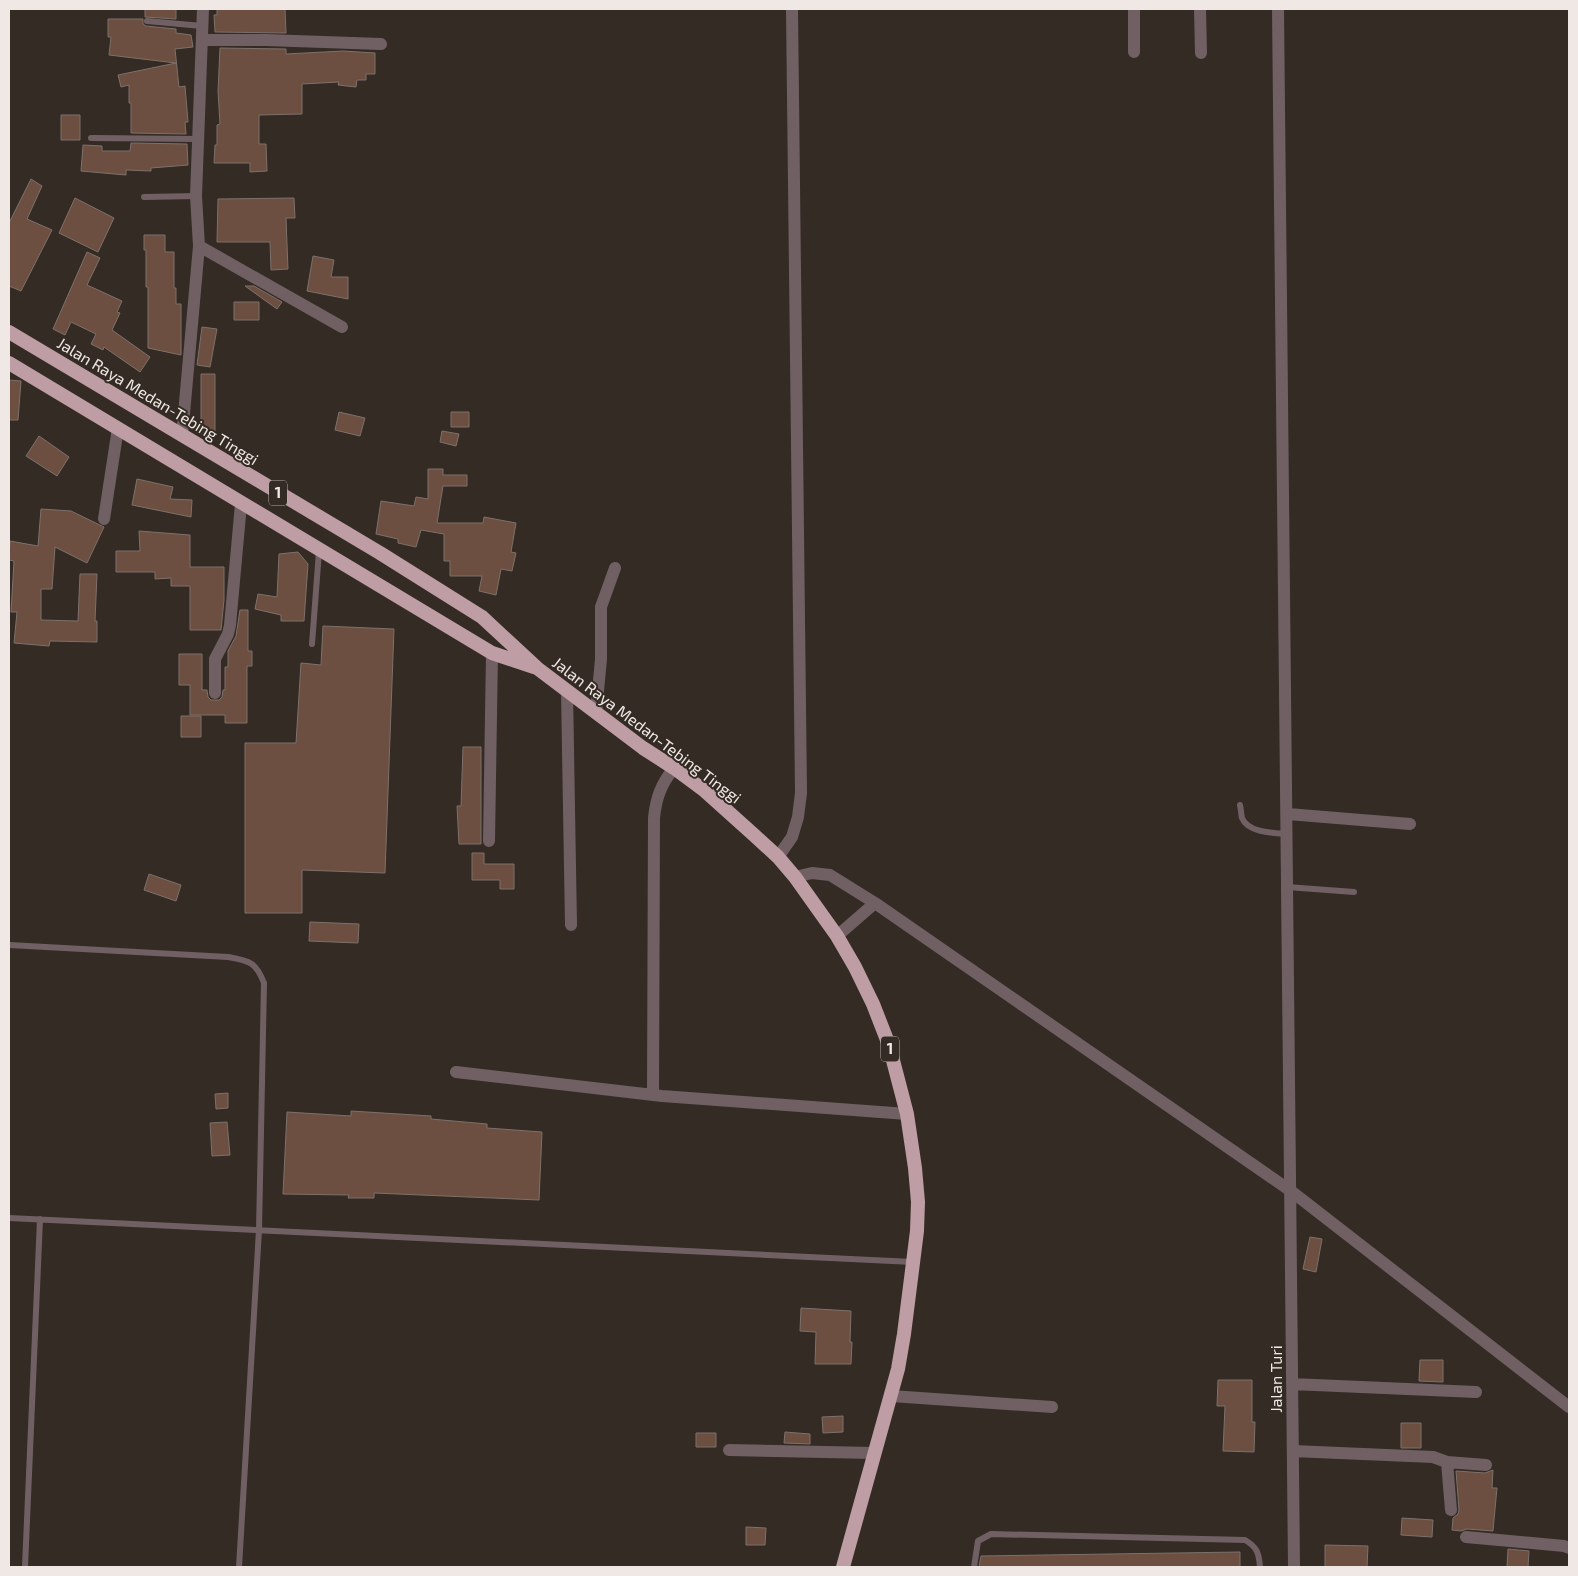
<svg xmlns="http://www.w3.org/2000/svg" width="1578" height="1576" font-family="'Exo 2',sans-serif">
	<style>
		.building { fill: #6c4f40; stroke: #7d716b }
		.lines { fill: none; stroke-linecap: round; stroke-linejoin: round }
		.service { stroke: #706064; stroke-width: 6 }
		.minor { stroke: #706064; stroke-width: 12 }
		.tertiary { stroke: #706064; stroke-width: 12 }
		.trunk { stroke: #bf9da4; stroke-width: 14 }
		.labels { text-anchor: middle; stroke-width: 4; stroke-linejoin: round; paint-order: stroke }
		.shield { fill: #342b25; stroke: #b7afab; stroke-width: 1 }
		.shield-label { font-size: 15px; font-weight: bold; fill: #efe8e4 }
		.street-label { font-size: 16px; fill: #efe8e4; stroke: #342b25 }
	</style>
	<rect width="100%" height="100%" fill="#342b25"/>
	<path class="building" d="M145,9H176V19L145,17Z
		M217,9H285L286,33L215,32L214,15H217Z
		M108,19H143V24L146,26L176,29V33L191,35L193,47L175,49L179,87L185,86L188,122H185L186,134L131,133V103H129V85L121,87L118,75L176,63L109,55L111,37H108Z
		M220,48L286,49V54L343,51L375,53V74H366V80H357L356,87L338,85L339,82L302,84V114L259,115V144H266L267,171L250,172V163H214L215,145H217V125L220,124L218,91Z
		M61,115H80V140H61Z
		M131,143L187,144L188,165L151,168V171L126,170V175L81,171L83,145L102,146V151H130Z
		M31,179L42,186L27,219L52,230L21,291L9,286V223Z
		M75,198L114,218L98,252L59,233Z
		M294,198L295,218H286L288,269L271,270L270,242H217L218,199Z
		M144,235H165V252H174V288H176V304H181V355L148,348V287H146V250H144Z
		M87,252L100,258L87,285L122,301L117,312L120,313L112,330L150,357L140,372L104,347L103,350L91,344L96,334L71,322L65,335L53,329Z
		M313,256L334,260L331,277H348V299L307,291Z
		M245,286H254L282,302L277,309Z
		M234,302H259V320H234Z
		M202,327L217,329L210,367L197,365Z
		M201,374H215V434H201Z
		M9,380L21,381L18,420H9Z
		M339,412L365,418L360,436L335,430Z
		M451,412H469V427H451Z
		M442,431L459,434L456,446L440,442Z
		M39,436L69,457L57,476L26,456Z
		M428,469H443V475H467V486H443L437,523H483L484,517L516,523L511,552L516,553L512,571L501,569L496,595L479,591L482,576H450V561H444V534L421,530L416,547L398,543V539L376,534L381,501L414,506L416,497L428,499Z
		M137,479L173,487L170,499L192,500L191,517L132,505Z
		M41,509L71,511L104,527L87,563L55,547L52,589H41V620L78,621L80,574H97L95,621H97V642L50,641L49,646L14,643L17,612H11L14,561L9,560L10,541L38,546Z
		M139,531L190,535V567H224V600L221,630H190V586H171V578L155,579V572H116V551H140Z
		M298,552L308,564L304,621H281V615L255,609L258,594L277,597L279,554Z
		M240,610H248V651H252V666H247V723H225V715H190V685H179V654H202V690H207L208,697L211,700H219L222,697L223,690H225V667H228V651L236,636Z
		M323,626L394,629L385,873L302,870V913H245V743H296L301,663L321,665Z
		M181,716H201V737H181Z
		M463,747H481V844H459L457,806H461Z
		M472,853H484V864H514V889H500V880H472Z
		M149,874L181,885L176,901L144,890Z
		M310,922L359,924L358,943L309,941Z
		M228,1093V1108L216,1109L215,1094Z
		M351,1111L431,1116V1119L487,1124V1128L542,1132L539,1200L374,1193V1198H348L349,1195L283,1194L287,1112L351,1116Z
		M227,1122L230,1155L212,1156L210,1123Z
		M1310,1237L1322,1239L1316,1272L1303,1269Z
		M801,1308L851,1311L850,1342H852L851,1364H815L816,1332L800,1331Z
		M1420,1360H1443V1382L1419,1381Z
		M1218,1380H1252V1422H1255L1254,1452L1223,1451L1225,1406H1217Z
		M843,1416V1432L823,1433L822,1417Z
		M1401,1423H1421V1448H1401Z
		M785,1432L810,1434V1444L784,1443Z
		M696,1433H716V1447H696Z
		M1493,1470L1492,1488H1497L1493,1531L1467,1529L1461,1531L1452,1530L1453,1518L1458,1514L1459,1510L1456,1471L1485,1473Z
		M1402,1518L1433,1520L1432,1537L1401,1535Z
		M746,1527L766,1528L765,1545H746Z
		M1325,1545L1368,1546L1367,1567H1325Z
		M1508,1549L1529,1551L1528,1567H1507Z
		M1240,1552V1567H979L981,1556Z"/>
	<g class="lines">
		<path class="service" d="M147,21L202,26
			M91,138L198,139
			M144,197L196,196
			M312,644L319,551
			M1240,805C1241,809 1241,814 1242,818C1248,833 1274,833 1288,834
			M1287,887L1354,892
			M9,945L228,957C250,961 256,962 264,983L259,1230L239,1567
			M9,1218L913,1262
			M25,1567L40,1219
			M974,1567L978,1541L991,1534L1245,1540C1257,1547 1259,1553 1260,1567"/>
		<path class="minor" d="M1134,9V52
			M1200,9L1201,53
			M1278,9L1294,1567
			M202,40H266L381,44
			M199,246L342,327
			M182,436L199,246L196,196L203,9
			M104,519L118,428
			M567,691L571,925
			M215,693V659L228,634L230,625L241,504
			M596,712L601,659V607L615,568
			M1288,814L1410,824
			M489,841L492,653
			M778,857L792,837L798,817L801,793L792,9
			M456,1072L662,1096L907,1114
			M653,1095L654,818C656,798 661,784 674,768
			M1292,1384L1476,1392
			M891,1396L1052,1407
			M729,1450L875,1453
			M1293,1451L1433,1457L1447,1462L1451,1510
			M1447,1462L1486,1465
			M1466,1537L1564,1546L1569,1548"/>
		<path class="tertiary" d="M795,877L812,873L830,875L875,903L1291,1191L1569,1407
			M837,936L875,903"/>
		<path class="trunk" d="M9,332L380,553L482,617L537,668L643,748L674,768L705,791L754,835L778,857L795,877L837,936L855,967L873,1004L889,1045L907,1114L915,1168L918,1202L917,1231L904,1334L898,1369L843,1567
			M9,363L492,653L534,667"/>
	</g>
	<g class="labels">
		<g class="shield">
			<rect x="269" y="480.5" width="18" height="25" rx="4"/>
			<rect x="881" y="1036.5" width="18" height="25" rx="4"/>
		</g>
		<g class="shield-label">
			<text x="278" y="498">1</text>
			<text x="890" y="1054">1</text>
		</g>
		<g class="street-label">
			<text transform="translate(158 401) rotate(31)" y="6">Jalan Raya Medan-Tebing Tinggi</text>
			<text transform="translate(647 730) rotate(37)" y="6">Jalan Raya Medan-Tebing Tinggi</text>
			<text transform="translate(1276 1379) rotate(-90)" y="6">Jalan Turi</text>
		</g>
	</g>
	<rect width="1578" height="1576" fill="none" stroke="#efe8e4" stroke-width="20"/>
</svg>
